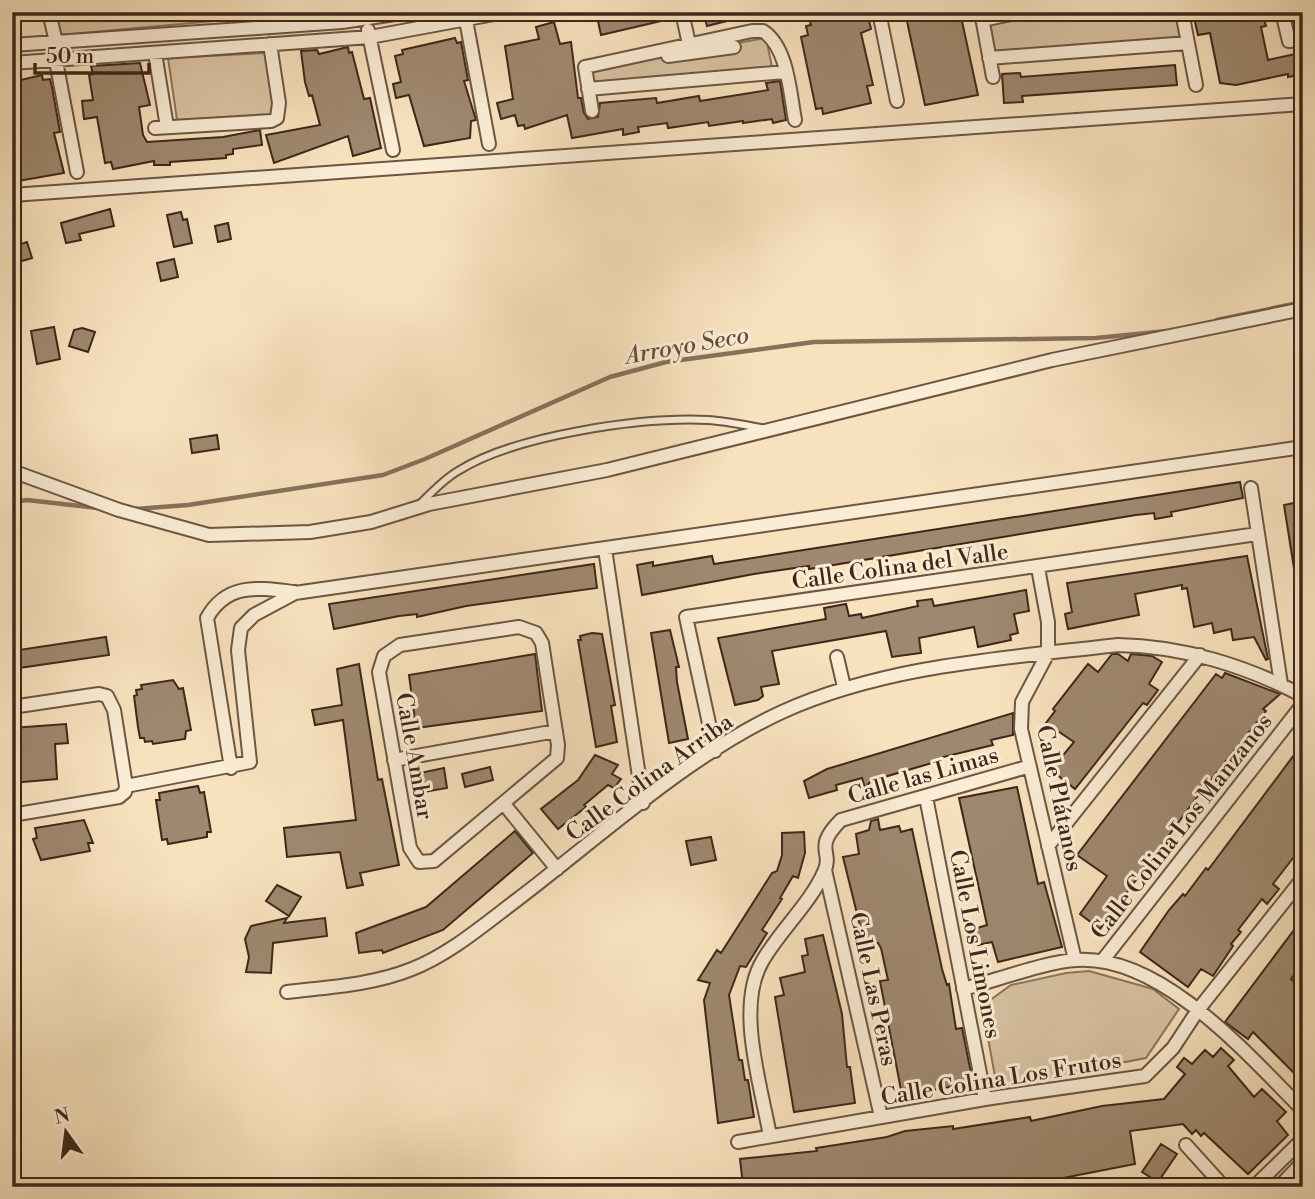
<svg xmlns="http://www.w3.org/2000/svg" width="1315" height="1199" font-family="'Libre Bodoni',serif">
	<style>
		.green { fill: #d8c2a2; stroke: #8b745e; stroke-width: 2 }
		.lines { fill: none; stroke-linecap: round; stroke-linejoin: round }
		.stream { stroke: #88715b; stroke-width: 4.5 }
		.building { fill: #9f886f; stroke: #3e271a; stroke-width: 2 }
		.lane-casing { stroke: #6c5643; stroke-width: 10 }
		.street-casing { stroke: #6c5643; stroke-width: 16 }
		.lane { stroke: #faecd5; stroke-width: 6 }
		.street { stroke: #faecd5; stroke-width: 12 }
		.labels { text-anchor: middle; stroke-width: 6; stroke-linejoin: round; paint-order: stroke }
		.street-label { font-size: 23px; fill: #3e271a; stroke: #faecd5 }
		.water-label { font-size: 24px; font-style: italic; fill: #634c3a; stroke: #faecd5 }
	</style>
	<rect width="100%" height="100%" fill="#f8e2be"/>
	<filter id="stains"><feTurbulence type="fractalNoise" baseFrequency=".00286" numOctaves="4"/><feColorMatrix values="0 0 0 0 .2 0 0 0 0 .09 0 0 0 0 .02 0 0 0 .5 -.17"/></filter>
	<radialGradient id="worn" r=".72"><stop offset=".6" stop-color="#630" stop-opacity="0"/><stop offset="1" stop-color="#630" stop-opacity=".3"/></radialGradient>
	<path class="green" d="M54,12H258L259,17L60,35Z
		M1047,12H1176L1180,37L992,53L986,24Z
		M766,38L772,67L592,85V69Z
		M265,53L277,115L177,120L168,58Z
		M1089,971L1153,989L1179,1009L1146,1058L997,1087L982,1006L1011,985L1066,973Z"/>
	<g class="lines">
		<path class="stream" d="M1217,320L1303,302
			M12,502L27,500L98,508
			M135,509L188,505L383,475L425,459L610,377L666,362L814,342L1096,338L1167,331"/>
	</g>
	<path class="building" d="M596,12H673L674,18L601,35Z
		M703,12H742L743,17L707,26Z
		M807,12H825L827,21L867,12L871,29L861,33L873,85L867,86L871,103L823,114L822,108L816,109L801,37L808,35L806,26L811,25Z
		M905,12H960L978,95L925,105Z
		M1208,12H1262L1266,26L1261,27L1268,60L1300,53L1303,74L1288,77V74L1236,85L1220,83L1210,33L1198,35L1194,18Z
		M554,22L560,44L571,42L578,98H581L584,113L588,119L598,117L600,103L656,98L657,103L699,96L700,101L768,90L766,83L780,81L786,120L773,123L772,119L743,123V121L709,126L708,122L668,128L667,123L638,127L639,132L623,135V129L572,138L567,115L525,129L524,125L518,126L515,115L501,119L497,103L513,99L505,46L539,39L536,27Z
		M455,38L457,43L461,42L468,80L464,81L476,120L471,121L470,138L424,146L409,95L396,98L393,84L401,82L395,56L403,54L402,50Z
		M348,47L349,53L352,52L364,99L370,98L381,148L353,156L348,136L274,163L266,135L320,125L312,95L309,96L305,82L301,51L317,50L319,54Z
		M140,63L150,105L139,107L143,135L147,142L223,137L260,130L262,145L233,149V154L226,155V158L170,162V165H154V161L113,169L111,162L105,163L97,117L84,119L82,101L93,100L89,75L93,74L91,66Z
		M1175,65L1177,85L1022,96L1023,102L1004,103L1002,74L1020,73L1021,77Z
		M42,75L43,80L50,79L52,87L60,132L54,133L64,173L12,182V82Z
		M110,209L114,226L79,234L81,240L66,243L61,223Z
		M181,212L183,220L187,219L192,243L174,247L167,215Z
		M228,223L231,239L218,242L215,226Z
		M27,242L32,258L12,264V247Z
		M174,259L178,277L161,281L157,263Z
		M54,327L60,359L37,364L31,331Z
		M82,328L95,332L88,352L69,346L74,330Z
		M217,435L219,449L192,453L190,439Z
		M1240,482L1243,498L1171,512L1172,516L1155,519L1154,513L1136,515L809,569V566L754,574L642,595L637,565L653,562V566L712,556L714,564Z
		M1303,501V580L1296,581L1284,505Z
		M1247,556L1268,659L1266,660L1254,637L1233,640L1231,629L1214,633L1212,623L1194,627L1187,588L1182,589V585L1135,594L1139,615L1068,629L1065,614L1072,612L1067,583Z
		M594,564L597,588L466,606L417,617V614L399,616L334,629L329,604Z
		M1026,590L1029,611L1014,614L1018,633L1010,635L1011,640L978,647L974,627L919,638L921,653L892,657L886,631L772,651L779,684L761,687L763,696L758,700L735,705L718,638L826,619L824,608L846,604L849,616L861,614L862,618L918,606L917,601L932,599L934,606Z
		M670,630L679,667H676L677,682L688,739L669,743L651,633Z
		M592,633L602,634L615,705L611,706L617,742L596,747L578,640H581L580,636Z
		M106,637L109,655L12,669V651Z
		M535,654L542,711L416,728L409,675Z
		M1112,654H1118L1128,661L1131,654L1152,656L1162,662L1149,684L1158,690L1147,705L1143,703L1075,789L1051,770L1074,742L1046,723L1055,711L1053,709L1088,664L1098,672Z
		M359,664L378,780L382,779L399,865L360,873L363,885L347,888L340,852L287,857L284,828L356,820L343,720L315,725L312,710L342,705L337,669Z
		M1225,673L1280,694L1263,709L1266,711L1200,793L1100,929L1080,914L1107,876L1077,855L1216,674L1222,678Z
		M173,680L179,689L183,688L191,730L186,731L185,739L153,744L152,741L145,742L144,738H140L138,727L134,696L137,695L136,690L142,689L141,685Z
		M1013,713V735L991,740L993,745L943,757L942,760L871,781L865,788L862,778L836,785L837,790L809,798L804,781L827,769Z
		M66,724L68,743L55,744L57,779L12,783V728Z
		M1303,743V845L1273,884L1279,889L1267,904L1262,899L1238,930L1241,932L1231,944L1233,946L1213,976L1201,969L1188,987L1140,952L1169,910L1183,894L1185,896L1206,868L1208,870Z
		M595,755L618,765L612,774L621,779L614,788L608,785L584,805L586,807L558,829L541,809L578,780Z
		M490,767L493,780L465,787L462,774Z
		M444,768L447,788L423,792L420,773Z
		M198,786L200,793L204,792L211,832H207V837L168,844L167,839L162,840L156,800H160L159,793Z
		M1017,787L1038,884L1044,882L1062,947L998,962L992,942L978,945L974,929L987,925L959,798Z
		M878,819L880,830L899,826L901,832L912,829L942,969L947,985L949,984L956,1029L962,1028L973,1083L902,1095L880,981L888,980L881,948L878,943L865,946L843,857L859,854L856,834L869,830L871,821Z
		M84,820L93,843H88L90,851L41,860L33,839L37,838L35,828Z
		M515,831L533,853L443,930L383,953L382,950L359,953L356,933L426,907Z
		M804,832L805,853L798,878L793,876L780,898L782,899L762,930L767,933L746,967L740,966L729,995L739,1060H742L745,1080H748L754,1117L718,1123L704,1000L710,983L698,980L717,950L721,953L772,873L777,871L782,855V833Z
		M711,837L716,860L691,865L686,841Z
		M277,885L301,897L289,916L266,901Z
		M287,918L284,923L325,918L327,936L273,943L271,973L246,972L249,957L245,939L251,926Z
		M1303,918V962L1291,979L1303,989V1082L1253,1032L1248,1039L1225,1022Z
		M823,935L842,1014L847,1067H850L855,1103L794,1112L775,997L784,995L780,978L805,972L802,956L808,955L805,939Z
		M1221,1048L1234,1060L1228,1066L1254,1097L1262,1089L1286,1112L1277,1121L1288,1135L1248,1174L1204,1133L1201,1136L1196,1130L1192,1134L1183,1124L1130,1131L1135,1164L1017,1187L743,1185L740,1159L817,1151L816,1148L887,1137L905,1131L953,1126V1129L1030,1117L1031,1121L1102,1106L1164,1099L1185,1074L1177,1067L1184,1058L1192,1064L1205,1050L1213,1057Z
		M1161,1144L1177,1154L1158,1182L1142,1172Z"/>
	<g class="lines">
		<defs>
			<path id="lane" d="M421,503C432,492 444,479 458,471C515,435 641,417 708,420C726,421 744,425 761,428"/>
			<path id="street" d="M49,12L56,42
				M682,12L689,44
				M879,12L897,101
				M981,12L993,77
				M1182,12L1196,85
				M1282,12L1289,41L1303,40
				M466,20L489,144
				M982,20L1021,12
				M368,30L393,150
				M12,45L342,22L408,12
				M155,53L167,127
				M668,56L734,47
				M989,58L1188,43
				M56,61L77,172
				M12,63L370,37L505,12
				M591,66L585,67L592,111
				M585,67L752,31H763C788,47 790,94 795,120
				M588,89L785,72
				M155,128L271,121L277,118L279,103L270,44
				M12,195L1303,104
				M12,471L119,510L209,535L310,532L371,522L429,504L607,470L1052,360L1303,309
				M1251,488L1281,684
				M605,549L643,803
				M1038,568L1048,622V653L1022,702L1021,729L1075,960
				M519,627L536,633L542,643L558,745L557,758L434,861L419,862L410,848L379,672L384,656L400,645Z
				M837,657L844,687
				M12,707L99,694L107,696L114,710L126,786L125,792L119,797L12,815
				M715,751L686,617L1257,534
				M394,760L556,731
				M231,768L207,618C227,582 259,588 294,592
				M126,786L250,762L238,650L241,628L254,615L295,593L1303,447
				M926,797L985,1099
				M504,804L557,869
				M1048,846L1200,655
				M825,870L881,1117
				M1103,960L1303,704
				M963,989C994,981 1048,961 1077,960C1162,955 1248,1055 1303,1110
				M287,992C329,987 372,985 412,969C450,954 485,924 518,899C601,836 687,756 782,712C886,665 1006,658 1118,645C1182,646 1247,666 1303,696
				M770,1136C761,1085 735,1006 763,960C780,931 811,902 824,872C834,851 812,849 841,820L1027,767
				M738,1142L985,1099L1145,1076L1173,1048L1198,1010L1303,878
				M1186,1145L1224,1187
				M1254,1187L1303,1139
				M1279,1187L1303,1162"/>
		</defs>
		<use href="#lane" class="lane-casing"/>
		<use href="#street" class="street-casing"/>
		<use href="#lane" class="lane"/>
		<use href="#street" class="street"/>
	</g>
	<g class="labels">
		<g class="street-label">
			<text transform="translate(900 566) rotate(-8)" y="8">Calle Colina del Valle</text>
			<text transform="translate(415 756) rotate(80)" y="8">Calle Ambar</text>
			<text transform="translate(923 775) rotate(-16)" y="8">Calle las Limas</text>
			<text transform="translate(649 777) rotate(-36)" y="8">Calle Colina Arriba</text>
			<text transform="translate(1060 798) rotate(78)" y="8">Calle Plátanos</text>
			<text transform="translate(1181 826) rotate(-52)" y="8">Calle Colina Los Manzanos</text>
			<text transform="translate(976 944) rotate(79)" y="8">Calle Los Limones</text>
			<text transform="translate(874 989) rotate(78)" y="8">Calle Las Peras</text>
			<text transform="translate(1001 1078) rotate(-9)" y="8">Calle Colina Los Frutos</text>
		</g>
		<g class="water-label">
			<text transform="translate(687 345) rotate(-10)" y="8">Arroyo Seco</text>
		</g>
	</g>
	<rect width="1315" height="1199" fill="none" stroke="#f8e2be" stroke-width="42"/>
	<rect x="14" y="14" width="1287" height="1171" fill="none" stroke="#3e271a" stroke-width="3.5"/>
	<rect x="21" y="21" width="1273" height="1157" fill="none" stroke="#3e271a" stroke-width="2"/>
	<g transform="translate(66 1132) rotate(346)" stroke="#faecd5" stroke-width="5" paint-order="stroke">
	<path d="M0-5L12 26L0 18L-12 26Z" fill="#3e271a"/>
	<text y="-10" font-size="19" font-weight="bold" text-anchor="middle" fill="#3e271a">N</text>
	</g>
	<path d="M35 63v10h114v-10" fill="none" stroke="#3e271a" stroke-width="3.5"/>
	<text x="46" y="63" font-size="21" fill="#3e271a" stroke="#faecd5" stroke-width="5" paint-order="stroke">50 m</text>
	<rect width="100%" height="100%" filter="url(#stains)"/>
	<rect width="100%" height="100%" fill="url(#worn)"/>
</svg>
